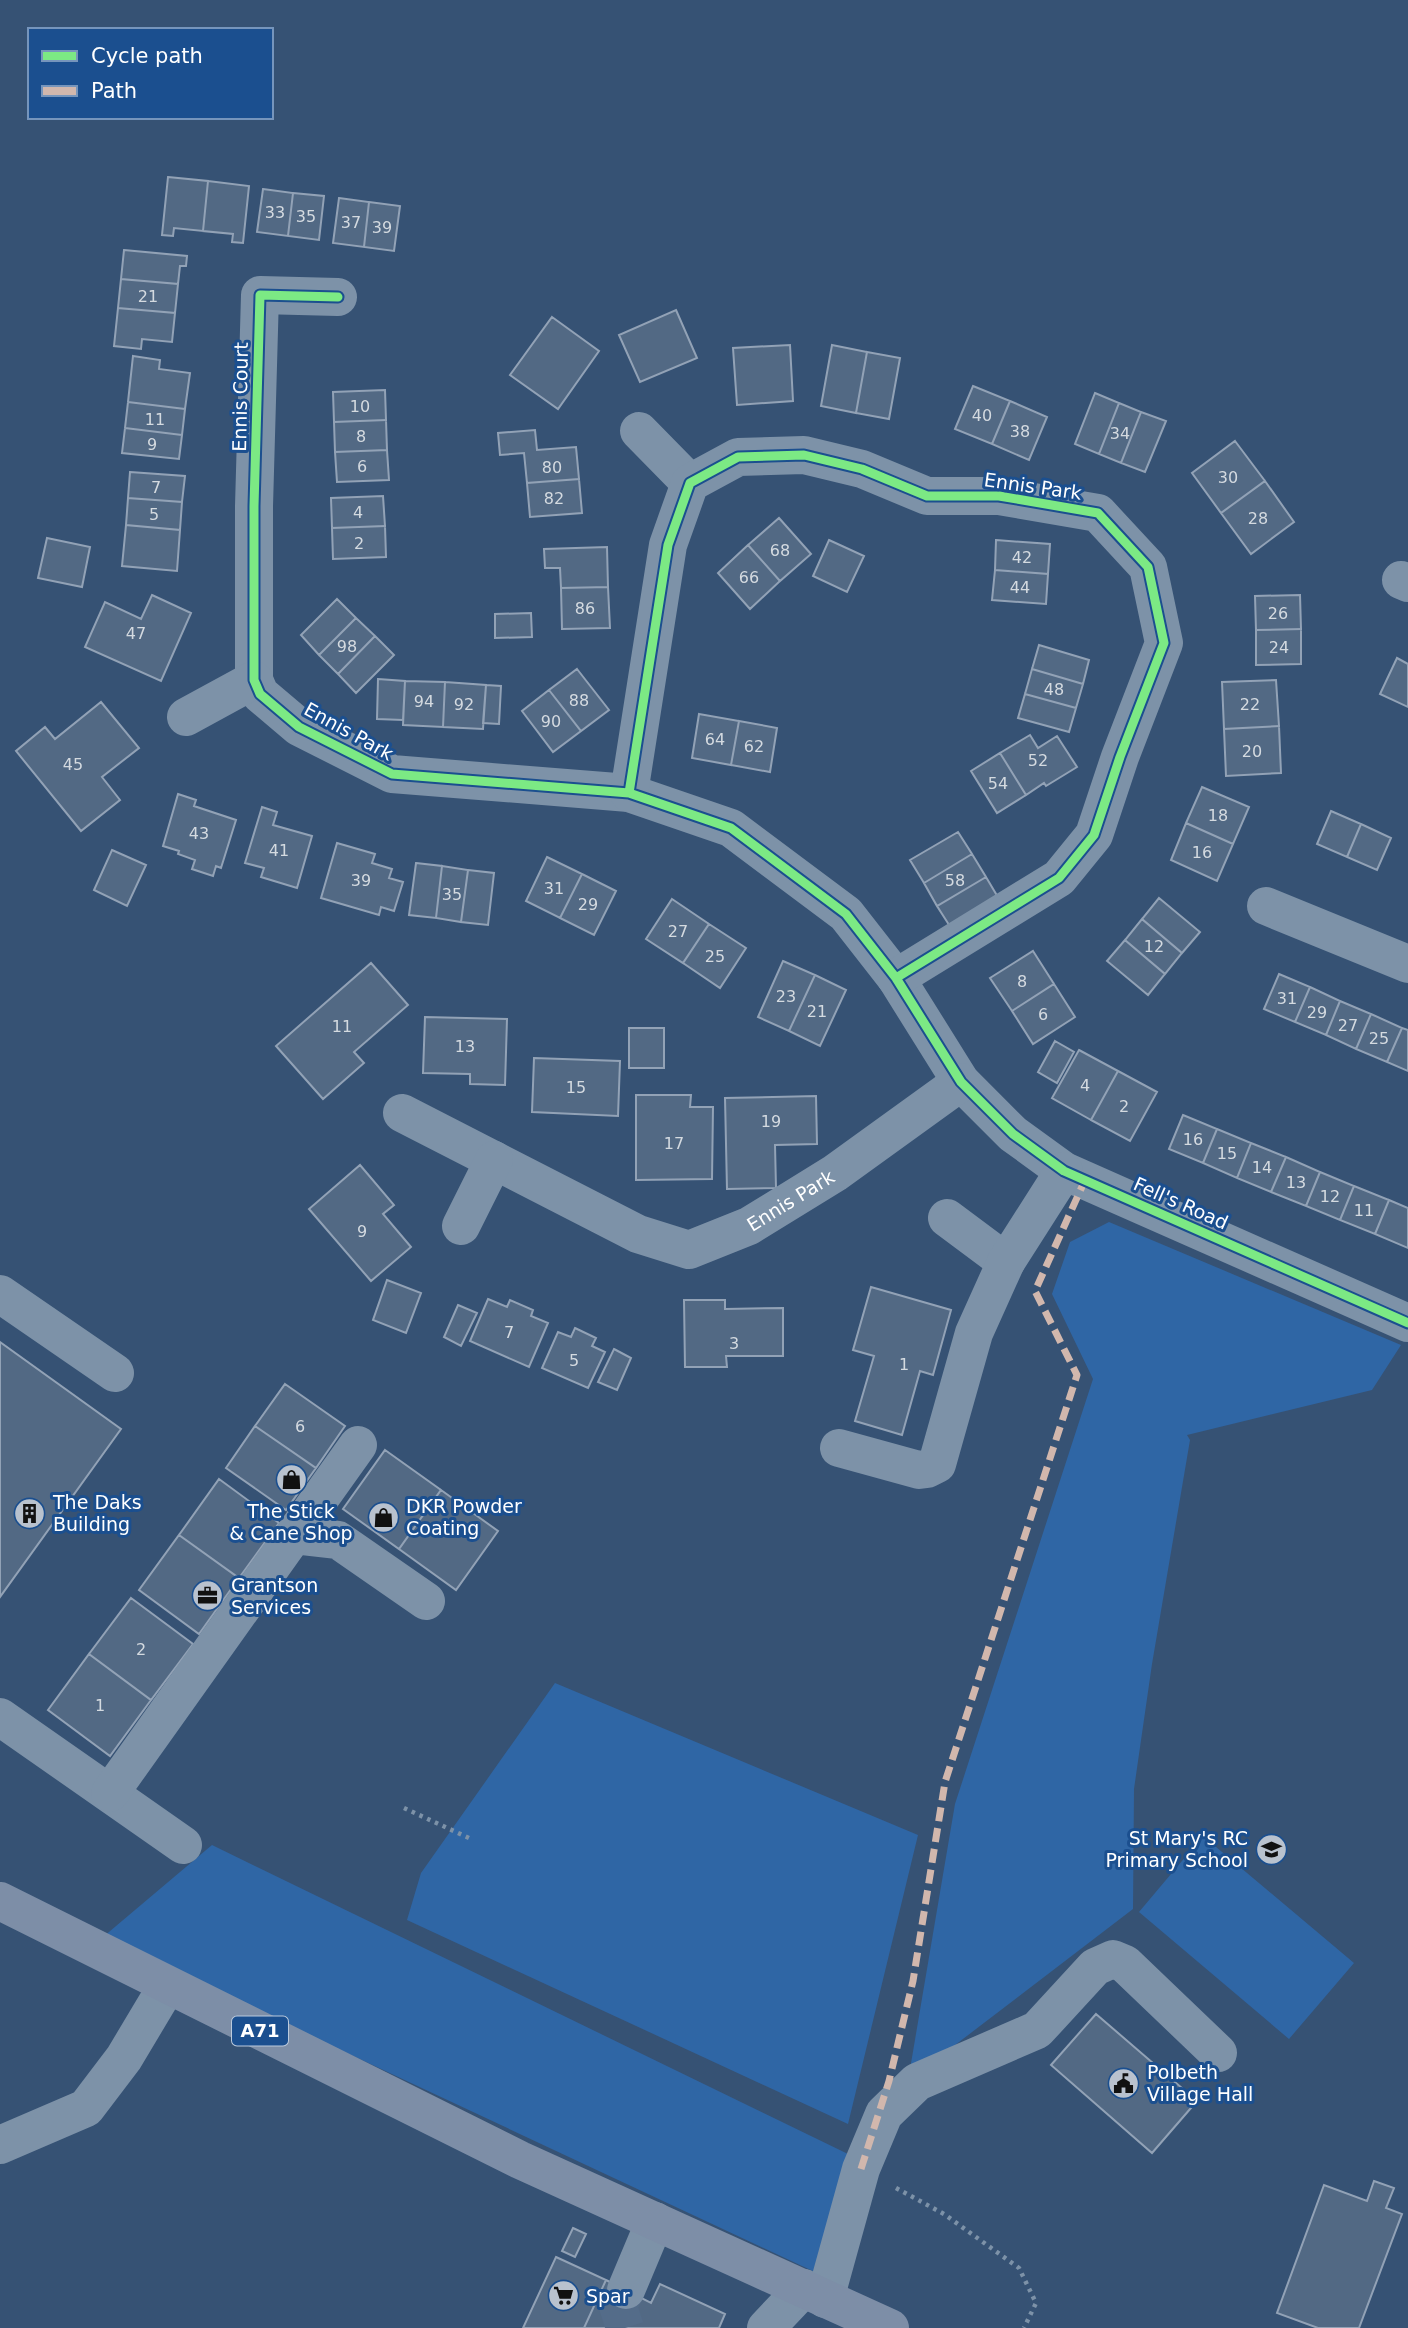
<svg xmlns="http://www.w3.org/2000/svg" width="1408" height="2328" font-family="'DejaVu Sans',sans-serif">
	<style>
		.green { fill: #2f66a5 }
		.building { fill: #526984; stroke: #92a2b6; stroke-width: 2 }
		.lines { fill: none; stroke-linecap: round; stroke-linejoin: round }
		.minor-tunnel { stroke: #546c89; stroke-width: 38; stroke-dasharray: 38 19; stroke-linecap: butt }
		.path { stroke: #7d92a8; stroke-width: 4.5; stroke-dasharray: 3.5 5; stroke-linecap: butt }
		.minor { stroke: #7d92a8; stroke-width: 38 }
		.major { stroke: #7d8ea7; stroke-width: 38 }
		.quiet { stroke: #d1b7ad; stroke-width: 7; stroke-dasharray: 14 7; stroke-linecap: butt }
		.cycleway-casing { stroke: #1b4f8f; stroke-width: 13 }
		.cycleway { stroke: #7ce984; stroke-width: 9 }
		.labels { text-anchor: middle; stroke-width: 6; stroke-linejoin: round; paint-order: stroke }
		.number-label { font-size: 16px; fill: #d4dae0 }
		.shield { fill: #1b4f8f; stroke: #bbcadd; stroke-width: 2 }
		.shield-label { font-size: 18px; font-weight: bold; fill: #fff }
		.street-label { font-size: 19px; fill: #fff; stroke: #1b4f8f }
		.poi-label { font-size: 19px; fill: #fff; stroke: #1b4f8f; text-anchor: start }
	</style>
	<rect width="100%" height="100%" fill="#365274"/>
	<path class="green" d="M1109,1222L1401,1345L1372,1390L1187,1435L1190,1440L1152,1664L1134,1789L1133,1909L908,2081L955,1804L1093,1379L1052,1294L1070,1242Z
		M555,1683L918,1835L848,2124L407,1920L421,1873Z
		M1203,1836L1354,1963L1289,2039L1139,1912Z
		M212,1845L848,2154L817,2273L178,1974L103,1937Z"/>
	<path class="building" d="M168,177L208,181L203,231L174,228L173,236L162,235Z
		M208,181L249,186L243,243L232,242L233,234L203,231Z
		M263,189L293,193L288,236L257,232Z
		M293,193L324,196L319,240L288,236Z
		M339,198L369,202L364,247L333,243Z
		M369,202L400,206L394,251L364,247Z
		M124,250L187,256L186,266H180L178,284L121,279Z
		M121,279L178,284L175,313L118,308Z
		M118,308L175,313L172,342L142,339L141,349L114,346Z
		M676,310L697,358L640,382L619,335Z
		M552,317L599,351L558,409L510,375Z
		M790,345L793,401L737,405L733,348Z
		M832,345L867,352L856,413L821,406Z
		M867,352L900,358L889,419L856,413Z
		M133,356L160,360L159,369L190,373L185,409L128,402Z
		M973,386L1010,401L992,444L955,429Z
		M385,390L386,420L334,422L333,392Z
		M1095,393L1119,403L1099,454L1075,444Z
		M1010,401L1047,417L1029,460L992,444Z
		M128,402L185,409L182,435L125,428Z
		M1119,403L1141,412L1121,463L1099,454Z
		M1141,412L1166,421L1145,472L1121,463Z
		M386,420L387,450L335,452L334,422Z
		M125,428L182,435L179,459L122,453Z
		M535,430L537,450L576,447L579,479L527,483L524,453L500,455L498,433Z
		M1235,441L1265,481L1221,513L1192,473Z
		M387,450L389,480L337,482L335,452Z
		M130,472L185,476L182,502L128,498Z
		M579,479L582,513L530,517L527,483Z
		M1265,481L1294,522L1251,554L1221,513Z
		M383,496L385,526L332,528L331,498Z
		M128,498L182,502L180,530L126,525Z
		M779,518L811,554L780,581L748,545Z
		M126,525L180,530L177,571L122,566Z
		M385,526L386,557L333,559L332,528Z
		M47,538L90,547L82,587L38,578Z
		M829,540L864,556L847,592L813,576Z
		M996,540L1050,544L1048,574L995,570Z
		M748,545L780,581L750,609L718,573Z
		M607,547L608,587L561,588L560,568H545L544,549Z
		M995,570L1048,574L1046,604L992,600Z
		M608,587L610,628L562,629L561,588Z
		M152,595L191,613L161,681L85,647L105,602L141,619Z
		M1300,595L1301,629L1256,630L1255,596Z
		M337,599L356,618L319,655L301,635Z
		M531,613L532,637L495,638V614Z
		M356,618L375,636L338,674L319,655Z
		M1301,629V664L1256,665V630Z
		M375,636L394,655L356,693L338,674Z
		M1039,645L1089,660L1083,684L1032,669Z
		M1397,658L1408,664V707L1380,694Z
		M577,669L609,710L581,731L549,690Z
		M1032,669L1083,684L1076,708L1025,694Z
		M378,679L405,681L403,720L377,719Z
		M1276,680L1279,726L1224,729L1222,682Z
		M405,681L445,682L443,727L403,725Z
		M445,682L486,685L483,729L443,727Z
		M486,685L501,686L499,724L483,723Z
		M549,690L581,731L553,752L522,711Z
		M1025,694L1076,708L1069,732L1018,718Z
		M101,702L139,748L102,777L120,800L81,831L16,751L45,727L55,739Z
		M699,714L739,721L731,765L692,758Z
		M739,721L777,728L770,772L731,765Z
		M1279,726L1281,773L1226,776L1224,729Z
		M1030,735L1038,748L1057,736L1077,767L1046,786L1044,783L1026,795L1000,753Z
		M1000,753L1026,795L997,813L971,771Z
		M1202,787L1249,807L1233,844L1186,823Z
		M178,794L196,800L194,806L236,820L221,868L216,866L213,876L192,869L195,860L178,854L179,851L163,846Z
		M262,807L277,812L273,825L312,836L297,888L261,877L264,868L245,863Z
		M1331,811L1361,824L1347,857L1317,844Z
		M1186,823L1233,844L1217,881L1171,860Z
		M1361,824L1391,838L1377,870L1347,857Z
		M958,832L972,854L924,883L910,860Z
		M337,843L375,854L372,863L392,869L389,878L403,882L394,911L381,907L379,915L321,898Z
		M112,850L146,865L127,906L94,890Z
		M972,854L986,877L937,906L924,883Z
		M547,857L582,874L560,918L526,901Z
		M416,863L442,866L436,918L409,915Z
		M442,866L468,870L461,922L436,918Z
		M468,870L494,873L488,925L461,922Z
		M582,874L616,891L594,935L560,918Z
		M986,877L999,899L951,928L937,906Z
		M1159,898L1200,932L1182,953L1142,919Z
		M672,899L709,924L683,963L646,939Z
		M1142,919L1182,953L1165,974L1125,940Z
		M709,924L746,948L720,988L683,963Z
		M1125,940L1165,974L1148,995L1107,961Z
		M1033,951L1054,984L1012,1011L990,978Z
		M783,961L815,975L789,1031L758,1017Z
		M371,963L408,1005L354,1052L364,1063L323,1099L276,1046Z
		M1279,974L1310,987L1295,1022L1264,1009Z
		M815,975L846,990L820,1046L789,1031Z
		M1054,984L1075,1017L1033,1044L1012,1011Z
		M1310,987L1340,1001L1326,1035L1295,1022Z
		M1340,1001L1371,1014L1356,1049L1326,1035Z
		M1371,1014L1402,1028L1387,1062L1356,1049Z
		M425,1017L507,1019L505,1085L470,1084V1074L423,1073Z
		M629,1028H664V1068H629Z
		M1402,1028L1408,1030V1071L1387,1062Z
		M1055,1041L1074,1052L1057,1083L1038,1072Z
		M1079,1050L1118,1071L1091,1120L1052,1098Z
		M534,1058L620,1061L618,1116L532,1112Z
		M1118,1071L1157,1092L1130,1141L1091,1120Z
		M636,1095H691L690,1107H713L712,1179L636,1180Z
		M816,1096L817,1144L775,1145L776,1188L727,1189L725,1098Z
		M1183,1115L1217,1129L1203,1163L1169,1149Z
		M1217,1129L1251,1143L1237,1178L1203,1163Z
		M1251,1143L1286,1157L1271,1192L1237,1178Z
		M1286,1157L1320,1172L1306,1206L1271,1192Z
		M360,1165L394,1205L383,1214L411,1247L371,1281L309,1209Z
		M1320,1172L1354,1186L1340,1220L1306,1206Z
		M1354,1186L1389,1200L1375,1234L1340,1220Z
		M1389,1200L1408,1208V1248L1375,1234Z
		M387,1280L421,1293L406,1333L373,1320Z
		M871,1287L951,1310L933,1375L920,1371L902,1435L855,1421L874,1356L853,1350Z
		M488,1299L507,1307L510,1300L533,1310L531,1316L548,1323L529,1367L470,1341Z
		M684,1300H725V1309L783,1308V1356H726L727,1367H685Z
		M458,1305L477,1313L461,1346L444,1337Z
		M575,1328L596,1338L592,1346L605,1352L588,1388L542,1368L558,1332L571,1337Z
		M0,1342L121,1429L0,1597Z
		M614,1349L631,1358L617,1390L598,1382Z
		M285,1384L345,1426L316,1468L255,1426Z
		M255,1426L316,1468L286,1510L226,1468Z
		M385,1450L441,1490L399,1549L343,1509Z
		M219,1479L279,1523L239,1578L179,1535Z
		M441,1490L498,1531L456,1590L399,1549Z
		M179,1535L239,1578L199,1634L139,1590Z
		M131,1598L193,1644L151,1700L89,1654Z
		M89,1654L151,1700L110,1756L48,1710Z
		M1096,2014L1197,2101L1152,2153L1051,2065Z
		M1374,2181L1394,2188L1386,2208L1402,2214L1359,2328H1318L1277,2313L1324,2185L1367,2201Z
		M573,2228L586,2234L575,2257L562,2251Z
		M556,2257L606,2280L584,2328H523Z
		M606,2280L651,2303L660,2284L725,2314L719,2328H584Z"/>
	<g class="lines">
		<path class="minor-tunnel" d="M625,2328L618,2306L626,2290"/>
		<path class="path" d="M404,1808L469,1838
			M896,2188L944,2214L1019,2268L1036,2303L1024,2328"/>
		<g class="minor">
			<path d="M338,297L260,295L254,506V680L260,694L299,727L392,774L629,793L731,828L846,914L896,978L961,1082L1013,1134L1064,1171L1408,1323"/>
			<path d="M639,431L690,483"/>
			<path d="M1401,580L1408,583"/>
			<path d="M186,717L254,680"/>
			<path d="M629,793L668,545L690,483L738,457L804,455L862,469L927,496H999L1098,513L1148,567L1164,643L1120,757L1094,835L1059,878L896,978"/>
			<path d="M1266,906L1408,964"/>
			<path id="s1" d="M402,1113L638,1234L689,1250L749,1226L835,1173L961,1082"/>
			<path d="M947,1218L1006,1262"/>
			<path d="M461,1226L494,1160"/>
			<path d="M0,1294L115,1373"/>
			<path d="M839,1448L919,1470L927,1469L937,1464L974,1333L1006,1262L1064,1171"/>
			<path d="M294,1535L338,1540L426,1601"/>
			<path d="M0,1717L183,1845"/>
			<path d="M110,1793L358,1445"/>
			<path d="M0,2145L86,2108L124,2058L167,1986"/>
			<path d="M626,2290L655,2221"/>
			<path d="M825,2299L861,2169L884,2114L917,2082L1037,2030L1095,1967L1113,1959L1125,1964L1218,2053"/>
			<path d="M766,2328L804,2288"/>
		</g>
		<path class="major" d="M0,1901L520,2160L890,2328"/>
		<path class="quiet" d="M861,2169L889,2081L913,1981L945,1782L1077,1375L1035,1291L1085,1180"/>
		<defs>
			<path id="cycleway" d="M338,297L260,295L254,506V680L260,694L299,727L392,774L629,793L731,828L846,914L896,978L961,1082L1013,1134L1064,1171L1408,1323
				M629,793L668,545L690,483L738,457L804,455L862,469L927,496H999L1098,513L1148,567L1164,643L1120,757L1094,835L1059,878L896,978"/>
		</defs>
		<use href="#cycleway" class="cycleway-casing"/>
		<use href="#cycleway" class="cycleway"/>
	</g>
	<defs>
		<symbol id="shop-disc" viewBox="-11 -11 22 22"><circle r="9.5" fill="#b9c2ce" stroke="#1b4f8f"/><path d="M-5-2.5h2.3a2.7 3.5 0 0 1 5.4 0H5L5.5 6h-11ZM-1.5-2.5h3a1.5 2.3 0 0 0-3 0Z" fill="#111"/></symbol>
		<symbol id="building-disc" viewBox="-11 -11 22 22"><circle r="9.5" fill="#b9c2ce" stroke="#1b4f8f"/><path d="M-4-6H4V6H1V3H-1V6H-4ZM-2.5-4.3h1.7v1.8h-1.7ZM.8-4.3h1.7v1.8H.8ZM-2.5-1h1.7V.8h-1.7ZM.8-1h1.7V.8H.8Z" fill="#111"/></symbol>
		<symbol id="office-disc" viewBox="-11 -11 22 22"><circle r="9.5" fill="#b9c2ce" stroke="#1b4f8f"/><path d="M-6-3h4V-5.5h4V-3h4V5H-6ZM-1-4.5V-3h2v-1.5ZM-6 0V1H6V0Z" fill="#111"/></symbol>
		<symbol id="school-disc" viewBox="-11 -11 22 22"><circle r="9.5" fill="#b9c2ce" stroke="#1b4f8f"/><path d="M0-5L7-2L0 1L-7-2ZM-4 1L0 2.5L4 1V4Q0 6-4 4Z" fill="#111"/></symbol>
		<symbol id="civic-disc" viewBox="-11 -11 22 22"><circle r="9.5" fill="#b9c2ce" stroke="#1b4f8f"/><path d="M-.6-6.5H3V-4.5H.6V-3L4-1V1h2V6H-6V1h2V-1L-.6-3ZM-1.2 2.5V6h2.4V2.5Z" fill="#111"/></symbol>
		<symbol id="supermarket-disc" viewBox="-11 -11 22 22"><circle r="9.5" fill="#b9c2ce" stroke="#1b4f8f"/><path d="M-6-5.5h2.5l.6 2H6L4.5 2H-2.5L-4.4-4H-6ZM-1.5 3.2a1.3 1.3 0 1 0 .1 0ZM3 3.2a1.3 1.3 0 1 0 .1 0Z" fill="#111"/></symbol>
	</defs>
	<g fill-rule="evenodd">
		<use href="#shop-disc" x="274" y="1462" width="35" height="35"/>
		<use href="#building-disc" x="12" y="1496" width="35" height="35"/>
		<use href="#shop-disc" x="366" y="1500" width="35" height="35"/>
		<use href="#office-disc" x="190" y="1578" width="35" height="35"/>
		<use href="#school-disc" x="1254" y="1832" width="35" height="35"/>
		<use href="#civic-disc" x="1106" y="2066" width="35" height="35"/>
		<use href="#supermarket-disc" x="546" y="2278" width="35" height="35"/>
	</g>
	<g class="labels">
		<g class="number-label">
			<text x="275" y="218">33</text>
			<text x="306" y="222">35</text>
			<text x="351" y="228">37</text>
			<text x="382" y="233">39</text>
			<text x="148" y="302">21</text>
			<text x="360" y="412">10</text>
			<text x="982" y="421">40</text>
			<text x="155" y="425">11</text>
			<text x="1020" y="437">38</text>
			<text x="1120" y="439">34</text>
			<text x="361" y="442">8</text>
			<text x="152" y="450">9</text>
			<text x="362" y="472">6</text>
			<text x="552" y="473">80</text>
			<text x="1228" y="483">30</text>
			<text x="156" y="493">7</text>
			<text x="554" y="504">82</text>
			<text x="358" y="518">4</text>
			<text x="154" y="520">5</text>
			<text x="1258" y="524">28</text>
			<text x="359" y="549">2</text>
			<text x="780" y="556">68</text>
			<text x="1022" y="563">42</text>
			<text x="749" y="583">66</text>
			<text x="1020" y="593">44</text>
			<text x="585" y="614">86</text>
			<text x="1278" y="619">26</text>
			<text x="136" y="639">47</text>
			<text x="347" y="652">98</text>
			<text x="1279" y="653">24</text>
			<text x="1054" y="695">48</text>
			<text x="579" y="706">88</text>
			<text x="424" y="707">94</text>
			<text x="464" y="710">92</text>
			<text x="1250" y="710">22</text>
			<text x="551" y="727">90</text>
			<text x="715" y="745">64</text>
			<text x="754" y="752">62</text>
			<text x="1252" y="757">20</text>
			<text x="1038" y="766">52</text>
			<text x="73" y="770">45</text>
			<text x="998" y="789">54</text>
			<text x="1218" y="821">18</text>
			<text x="199" y="839">43</text>
			<text x="279" y="856">41</text>
			<text x="1202" y="858">16</text>
			<text x="361" y="886">39</text>
			<text x="955" y="886">58</text>
			<text x="554" y="894">31</text>
			<text x="452" y="900">35</text>
			<text x="588" y="910">29</text>
			<text x="678" y="937">27</text>
			<text x="1154" y="952">12</text>
			<text x="715" y="962">25</text>
			<text x="1022" y="987">8</text>
			<text x="786" y="1002">23</text>
			<text x="1287" y="1004">31</text>
			<text x="817" y="1017">21</text>
			<text x="1317" y="1018">29</text>
			<text x="1043" y="1020">6</text>
			<text x="1348" y="1031">27</text>
			<text x="342" y="1032">11</text>
			<text x="1379" y="1044">25</text>
			<text x="465" y="1052">13</text>
			<text x="1085" y="1091">4</text>
			<text x="576" y="1093">15</text>
			<text x="1124" y="1112">2</text>
			<text x="771" y="1127">19</text>
			<text x="1193" y="1145">16</text>
			<text x="674" y="1149">17</text>
			<text x="1227" y="1159">15</text>
			<text x="1262" y="1173">14</text>
			<text x="1296" y="1188">13</text>
			<text x="1330" y="1202">12</text>
			<text x="1364" y="1216">11</text>
			<text x="362" y="1237">9</text>
			<text x="509" y="1338">7</text>
			<text x="734" y="1349">3</text>
			<text x="574" y="1366">5</text>
			<text x="904" y="1370">1</text>
			<text x="300" y="1432">6</text>
			<text x="141" y="1655">2</text>
			<text x="100" y="1711">1</text>
		</g>
		<rect class="shield" x="232" y="2016.5" width="56" height="29" rx="5"/>
		<g class="shield-label">
			<text x="260" y="2037">A71</text>
		</g>
		<g class="street-label">
			<text transform="translate(240 397) rotate(-89)" y="7">Ennis Court</text>
			<text transform="translate(1033 486) rotate(8)" y="7">Ennis Park</text>
			<text transform="translate(349 731) rotate(29)" y="7">Ennis Park</text>
			<text dy="7" stroke="none"><textPath href="#s1" startOffset="432">Ennis Park</textPath></text>
			<text transform="translate(1181 1203) rotate(24)" y="7">Fell's Road</text>
		</g>
		<g class="poi-label">
			<text x="53" y="1509">The Daks<tspan x="53" dy="22">Building</tspan></text>
			<text x="406" y="1513">DKR Powder<tspan x="406" dy="22">Coating</tspan></text>
			<text x="291" y="1518" text-anchor="middle">The Stick<tspan x="291" dy="22">&amp; Cane Shop</tspan></text>
			<text x="231" y="1592">Grantson<tspan x="231" dy="22">Services</tspan></text>
			<text x="1248" y="1845" text-anchor="end">St Mary's RC<tspan x="1248" dy="22">Primary School</tspan></text>
			<text x="1147" y="2079">Polbeth<tspan x="1147" dy="22">Village Hall</tspan></text>
			<text x="586" y="2303">Spar</text>
		</g>
	</g>
	<rect x="28" y="28" width="245" height="91" fill="#1b4f8f" stroke="#7695bc" stroke-width="2"/>
	<rect x="42" y="51" width="35" height="10" fill="#7ce984" stroke="#7695bc" stroke-width="2"/>
	<text x="91" y="63" font-size="21" fill="#ffffff">Cycle path</text>
	<rect x="42" y="86" width="35" height="10" fill="#d1b7ad" stroke="#7695bc" stroke-width="2"/>
	<text x="91" y="98" font-size="21" fill="#ffffff">Path</text>
</svg>
